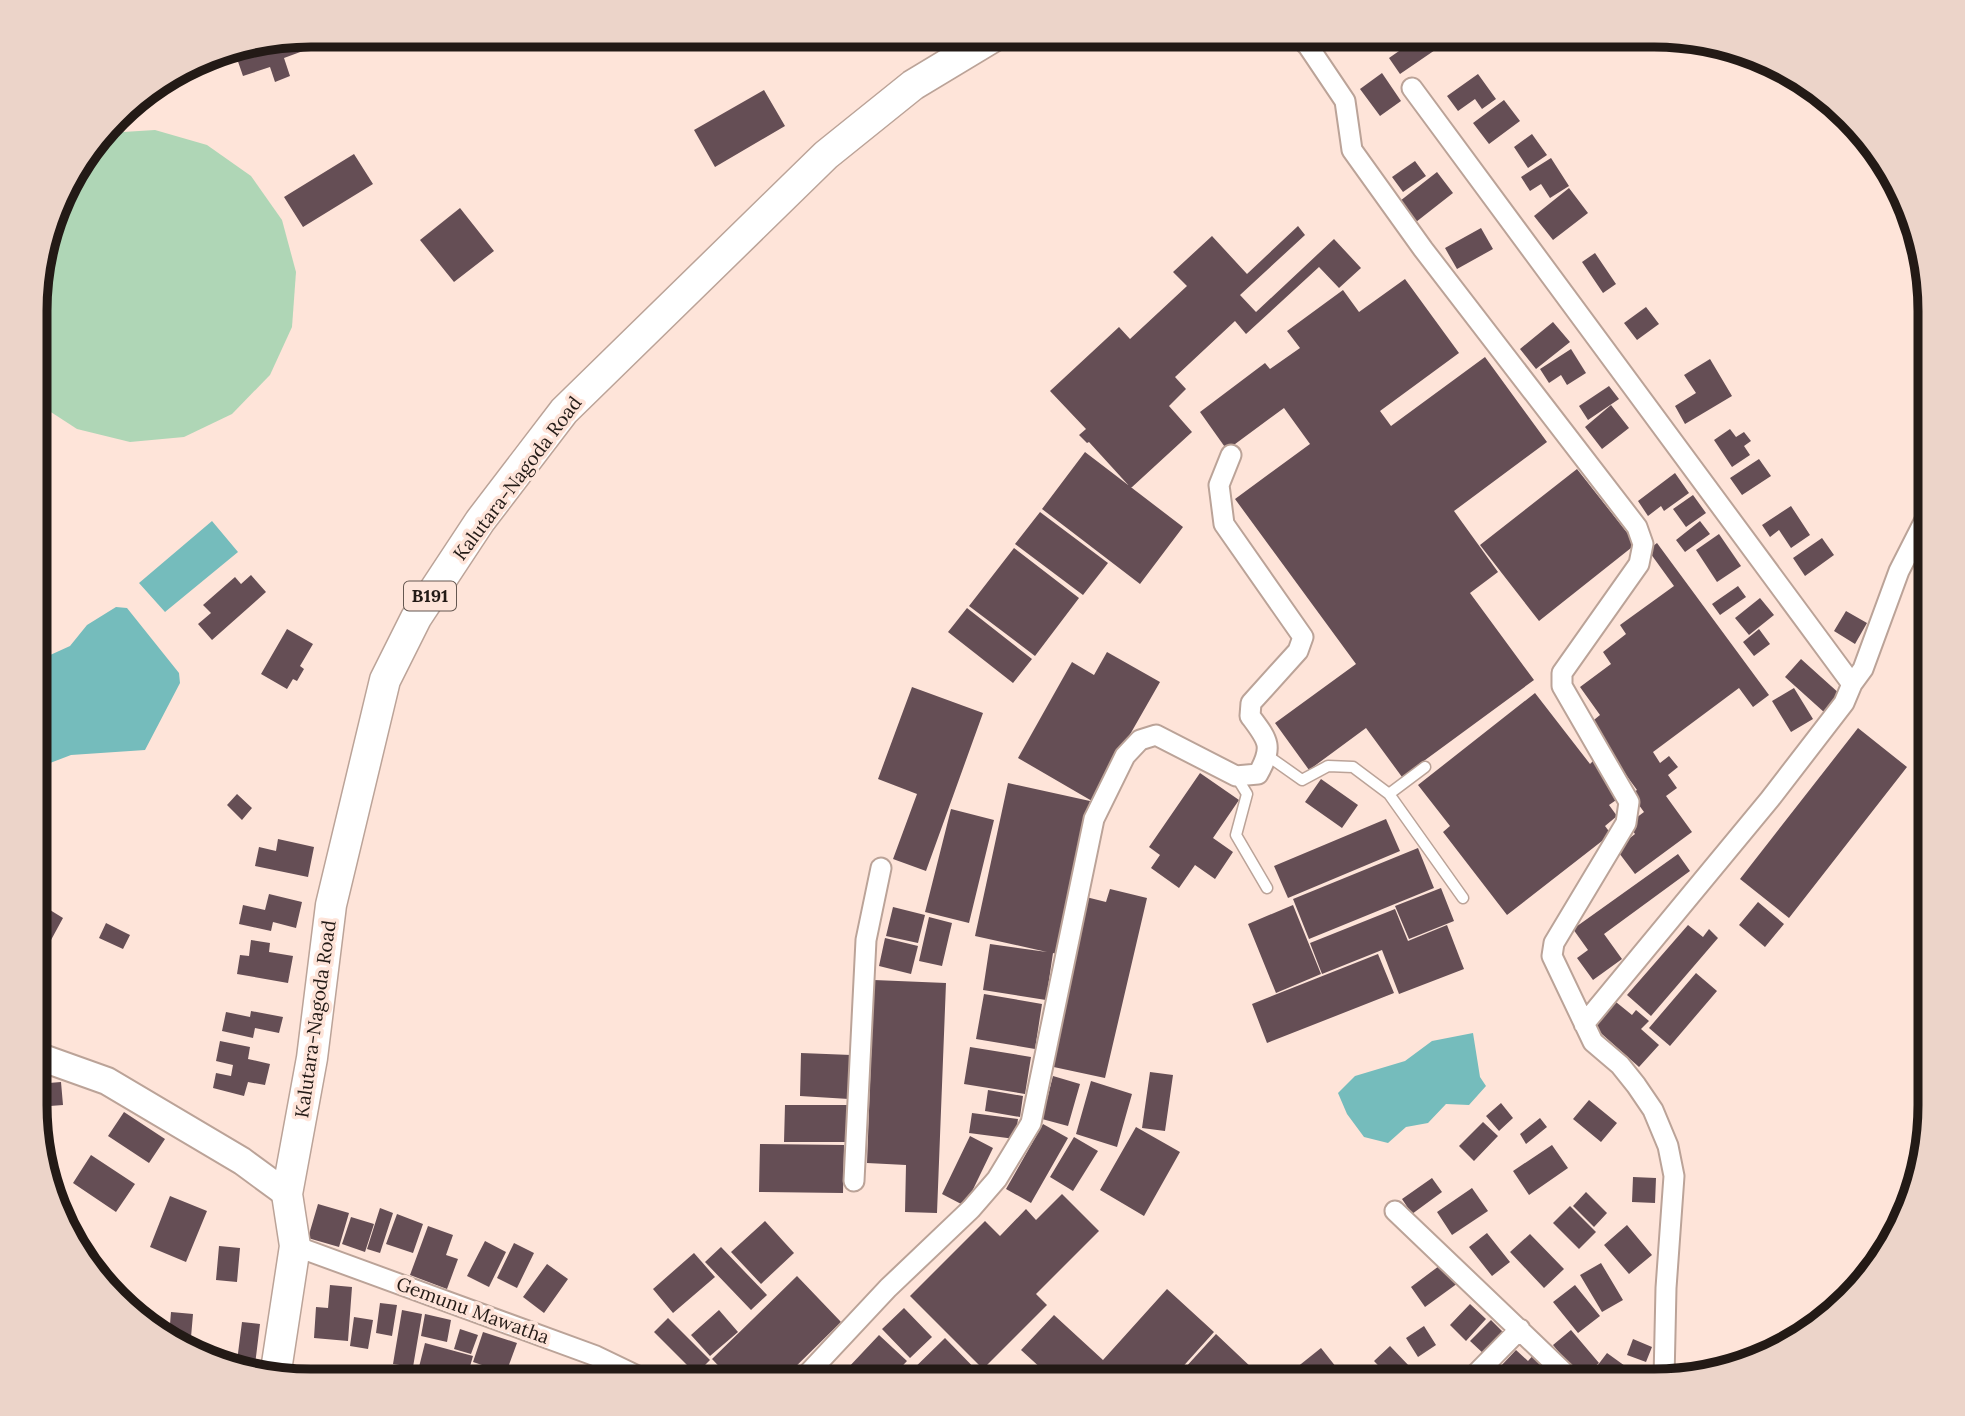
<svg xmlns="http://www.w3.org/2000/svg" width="1965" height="1416" font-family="Lora,serif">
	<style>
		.green { fill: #afd6b6 }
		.water { fill: #75bcbc }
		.building { fill: #654e55 }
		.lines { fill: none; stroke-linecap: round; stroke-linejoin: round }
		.lane-casing { stroke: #bba398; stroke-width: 13 }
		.street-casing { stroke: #bba398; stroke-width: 23 }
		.secondary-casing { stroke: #bba398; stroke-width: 30 }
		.primary-casing { stroke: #bba398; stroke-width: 33 }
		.lane { stroke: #fff; stroke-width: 10 }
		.street { stroke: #fff; stroke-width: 19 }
		.secondary { stroke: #fff; stroke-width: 26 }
		.primary { stroke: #fff; stroke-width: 30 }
		.labels { text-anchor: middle; stroke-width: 7; stroke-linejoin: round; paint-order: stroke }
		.shield { fill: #fee4d9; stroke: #655750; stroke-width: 2 }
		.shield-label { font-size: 18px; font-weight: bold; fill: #231a16 }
		.street-label { font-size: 19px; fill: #231a16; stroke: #fee4d9 }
		.rim { fill: none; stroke: #231a16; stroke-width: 9 }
	</style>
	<rect width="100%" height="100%" fill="#fee4d9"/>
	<path class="green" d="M155,130L207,145L251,176L282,220L296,272L292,327L270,375L232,414L184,437L130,442L77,429L37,403V276L64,189L107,133Z"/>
	<path class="water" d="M212,521L238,552L165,612L139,583Z
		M116,607L127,608L179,673L180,683L145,750L71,755L37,768V661L70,646L87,625Z
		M1473,1033L1480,1077L1486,1086L1469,1105L1446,1104L1428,1123L1406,1127L1388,1143L1364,1137L1347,1114L1338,1093L1355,1076L1405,1061L1432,1041Z"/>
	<path class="building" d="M1422,35H1457L1400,74L1389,58Z
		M298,38L303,51L284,58L290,76L275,82L270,67L243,76L234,50Z
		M1726,47L1743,50V55L1739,60L1729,58L1726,53Z
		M1382,73L1401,101L1380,116L1360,89Z
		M1478,74L1496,99L1482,109L1475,99L1458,111L1447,96Z
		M764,90L785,126L715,167L694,130Z
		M1504,100L1520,121L1489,144L1473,123Z
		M1532,134L1547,155L1528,168L1514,147Z
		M354,154L373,184L303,227L284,197Z
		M1551,158L1569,186L1550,198L1541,184L1530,191L1521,177Z
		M1415,161L1426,176L1403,192L1392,177Z
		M1437,172L1453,193L1416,222L1400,201Z
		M1569,188L1588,213L1553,240L1534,216Z
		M460,208L494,251L454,282L420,240Z
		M1298,226L1305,235L1240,295L1256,312L1334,239L1361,268L1339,288L1319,267L1246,334L1235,321L1175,377L1186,389L1169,406L1192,432L1131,488L1089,442L1087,443L1079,435L1086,429L1050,391L1119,327L1130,339L1187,286L1173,272L1212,236L1247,274Z
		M1481,228L1493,249L1457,269L1445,248Z
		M1595,253L1616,284L1603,293L1582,262Z
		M1405,279L1459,353L1380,411L1391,426L1485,357L1547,442L1454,511L1498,572L1470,593L1534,680L1402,777L1366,728L1309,770L1275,723L1356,664L1235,499L1310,444L1284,408L1227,450L1200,412L1265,363L1270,369L1300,348L1287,331L1343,290L1359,312Z
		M1646,307L1659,324L1637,340L1624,323Z
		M1553,322L1570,342L1536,369L1520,349Z
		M1571,349L1586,373L1567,385L1561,375L1549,383L1540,369Z
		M1710,359L1732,396L1685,424L1675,406L1696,393L1684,375Z
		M1609,386L1619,399L1588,420L1579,406Z
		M1611,405L1629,428L1602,449L1585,427Z
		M1730,429L1736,437L1744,432L1751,441L1744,446L1750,455L1732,467L1714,440Z
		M1085,452L1183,527L1140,584L1042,509Z
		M1759,459L1771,476L1742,495L1730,478Z
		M1577,469L1636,544L1539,621L1480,545Z
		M1675,473L1689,493L1664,511L1661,506L1648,516L1638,501Z
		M1693,495L1706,513L1686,527L1673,509Z
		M1791,506L1810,535L1791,548L1779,530L1770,537L1762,525Z
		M1040,512L1108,563L1083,595L1015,544Z
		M1700,521L1710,534L1685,552L1676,540Z
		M1719,534L1741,566L1717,582L1696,550Z
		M1822,538L1834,555L1805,576L1793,558Z
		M1657,543L1769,695L1753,707L1739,688L1653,752L1660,763L1669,756L1678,767L1668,775L1677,788L1666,796L1692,832L1635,874L1616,849L1635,834L1628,824L1644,812L1631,794L1637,790L1589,724L1600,715L1580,687L1611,664L1603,652L1626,634L1620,625L1674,586L1648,550Z
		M1014,548L1079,598L1035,656L969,606Z
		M251,575L266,592L212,640L198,624L211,613L203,605L235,577L241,584Z
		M1738,586L1746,597L1720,615L1712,604Z
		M1760,598L1774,615L1749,635L1735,618Z
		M967,608L1032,659L1013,683L948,632Z
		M1846,611L1867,623L1855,644L1834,631Z
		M287,629L313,644L300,666L304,669L297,681L293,679L287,689L261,674Z
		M1759,629L1770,644L1754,656L1743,642Z
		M1107,652L1160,682L1092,801L1018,758L1072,662L1094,675Z
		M1801,659L1841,695L1825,713L1785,677Z
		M912,687L983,713L926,871L893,859L917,794L878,779Z
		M1794,688L1813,719L1791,732L1772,701Z
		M1535,693L1590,764L1594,760L1622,796L1609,805L1617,816L1605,826L1611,834L1507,915L1443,832L1450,826L1418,785Z
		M1858,728L1907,767L1789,918L1740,879Z
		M1200,773L1239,800L1213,838L1233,852L1215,879L1195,865L1179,888L1151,868L1160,855L1149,847Z
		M1321,779L1358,805L1342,828L1305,802Z
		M1008,783L1090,801L1057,954L1053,953L1046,1000L983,990L990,944L1047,952L975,936Z
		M237,794L252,808L242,820L227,805Z
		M951,809L994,820L969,923L925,912Z
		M1386,819L1400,851L1288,898L1274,866Z
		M278,839L314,847L308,877L255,866L259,847L276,851Z
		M1418,848L1434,888L1309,939L1293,899Z
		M1678,854L1690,871L1604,934L1622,959L1593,980L1577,958L1588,950L1573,929Z
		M1441,888L1454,921L1409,939L1395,906Z
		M1110,889L1147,898L1105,1078L1049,1066L1086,897L1106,902Z
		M269,894L302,902L296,928L273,922L271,931L239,924L243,905L265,910Z
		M37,902L63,918L51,940L37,932Z
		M1758,902L1784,924L1765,947L1739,925Z
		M1293,905L1321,974L1276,993L1248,924Z
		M893,907L925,915L918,943L886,936Z
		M1395,909L1408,941L1447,925L1464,969L1399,994L1382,950L1322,974L1310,943Z
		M929,917L952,923L942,966L919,961Z
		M106,923L130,935L123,949L99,938Z
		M1688,925L1703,937L1709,929L1718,938L1651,1016L1627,995Z
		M885,938L918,946L911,974L879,966Z
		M251,940L270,943L269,952L293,956L288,983L237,974L240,955L249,956Z
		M1378,954L1394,993L1267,1043L1252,1004Z
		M1696,973L1717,991L1670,1046L1649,1028Z
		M874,980L946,983L937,1213L905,1212L906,1165L867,1163Z
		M984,994L1042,1004L1035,1049L976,1039Z
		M1616,1002L1632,1015L1636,1010L1649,1021L1641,1029L1659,1045L1639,1067L1594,1027Z
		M251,1011L283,1017L279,1033L255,1028L253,1038L222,1031L226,1012L250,1017Z
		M220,1041L250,1047L248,1059L270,1064L265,1085L248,1082L244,1096L213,1088L216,1073L231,1076L233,1065L216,1061Z
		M970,1047L1031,1057L1025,1094L964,1084Z
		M801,1053L851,1055L849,1099L800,1096Z
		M1150,1072L1173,1075L1165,1131L1142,1128Z
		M1053,1076L1080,1084L1068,1126L1042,1119Z
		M1091,1081L1132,1094L1117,1147L1076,1134Z
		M61,1082L63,1105L37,1107V1084Z
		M988,1090L1023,1096L1020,1117L985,1111Z
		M1589,1100L1617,1123L1601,1142L1573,1119Z
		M1501,1103L1513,1118L1499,1131L1486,1116Z
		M785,1105H848V1142H784Z
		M124,1112L165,1139L149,1163L108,1136Z
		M972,1113L1018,1119L1015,1139L969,1133Z
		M1540,1118L1547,1127L1526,1144L1520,1134Z
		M1483,1122L1498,1136L1474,1161L1459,1146Z
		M37,1124L52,1134L41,1151L37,1140Z
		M1043,1124L1068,1138L1031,1203L1006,1189Z
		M1136,1127L1180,1152L1144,1216L1100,1190Z
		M970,1136L993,1148L965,1206L942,1194Z
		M1074,1137L1098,1151L1073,1191L1050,1177Z
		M760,1144L844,1145L843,1193L759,1192Z
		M1552,1145L1568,1168L1529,1195L1513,1171Z
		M91,1155L135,1184L116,1212L73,1183Z
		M1633,1177L1656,1178L1655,1203L1632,1202Z
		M1432,1178L1442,1192L1412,1214L1402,1199Z
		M1472,1188L1488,1211L1452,1235L1437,1212Z
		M1586,1192L1607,1213L1594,1227L1573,1206Z
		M1062,1194L1099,1231L1036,1294L1047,1305L983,1369L910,1296L985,1221L1000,1236L1026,1209L1036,1220Z
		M170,1196L207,1211L186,1262L150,1247Z
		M318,1204L349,1213L339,1247L308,1238Z
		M1570,1206L1596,1232L1579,1249L1553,1223Z
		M380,1208L393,1213L380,1253L367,1249Z
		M397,1214L423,1224L413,1253L386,1244Z
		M351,1217L374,1224L365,1252L342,1244Z
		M765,1221L794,1253L761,1284L731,1252Z
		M1627,1225L1652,1255L1629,1274L1604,1245Z
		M428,1226L453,1235L446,1255L458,1259L447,1289L410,1275Z
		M1487,1233L1510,1262L1492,1276L1469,1247Z
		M1530,1234L1564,1269L1544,1288L1510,1252Z
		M485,1241L506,1252L489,1287L467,1276Z
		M514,1243L534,1253L517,1288L497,1278Z
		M219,1246L240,1248L237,1282L216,1280Z
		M721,1247L767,1295L751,1310L705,1262Z
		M694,1253L715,1277L673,1313L653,1289Z
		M1443,1263L1458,1283L1425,1307L1411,1287Z
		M1601,1263L1623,1300L1602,1312L1580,1275Z
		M547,1264L568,1279L544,1313L523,1297Z
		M797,1276L841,1322L781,1381H733L712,1359Z
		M330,1285L352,1287L348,1341L314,1338L316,1307L328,1308Z
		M1575,1285L1600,1316L1578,1333L1553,1302Z
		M1167,1289L1214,1332L1170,1381H1055L1021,1350L1054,1315L1103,1360Z
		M380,1303L397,1305L392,1336L376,1333Z
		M1470,1304L1486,1319L1466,1341L1450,1325Z
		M904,1308L932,1337L910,1358L882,1329Z
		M402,1310L422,1314L413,1367L393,1364Z
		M719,1310L738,1332L710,1356L691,1335Z
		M171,1312L193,1314L190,1349L169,1337Z
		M425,1314L451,1320L447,1342L421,1336Z
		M354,1317L373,1320L368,1349L350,1346Z
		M668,1318L710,1360L696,1374L654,1332Z
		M1491,1320L1505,1334L1485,1355L1470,1341Z
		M242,1322L260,1324L254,1373L236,1369Z
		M1424,1326L1436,1345L1418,1357L1406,1338Z
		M460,1329L478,1335L471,1354L454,1349Z
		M1571,1330L1599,1363L1580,1378L1553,1345Z
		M483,1332L517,1343L506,1373L473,1362Z
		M1216,1334L1253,1369L1242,1381H1173Z
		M879,1335L907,1361L888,1381H858L846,1370Z
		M945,1338L987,1381H901Z
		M1633,1339L1652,1347L1646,1362L1627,1355Z
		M425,1343L473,1356L466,1380H436L417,1375Z
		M1390,1346L1411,1368L1397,1381H1393L1374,1361Z
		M1321,1348L1340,1372L1330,1381H1306L1296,1368Z
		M1516,1350L1528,1361L1536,1352L1550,1365L1536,1381H1515L1500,1367Z
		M1607,1353L1632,1371L1624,1381H1591L1588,1378Z
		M474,1369L506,1378L505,1381H470Z"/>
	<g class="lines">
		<defs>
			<path id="lane" d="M1268,756L1302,780L1328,766L1353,767L1389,794L1463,898
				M1236,776L1247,794L1236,835L1267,888
				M1389,794L1425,767"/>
			<path id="street" d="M1297,35L1308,46L1345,101L1352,150L1423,249L1637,527L1643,544L1639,564L1562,673V686L1629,802L1626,823L1554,943L1552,956L1593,1042L1620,1065L1636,1085L1653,1110L1668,1146L1674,1176L1666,1288L1664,1379
				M1412,88L1852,684
				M1584,1024L1770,799L1844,703L1852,684L1863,669L1899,571L1929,512
				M854,1181L866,940L881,868
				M1395,1211L1573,1381
				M295,1246L596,1356L648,1381
				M801,1381L888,1288L971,1209L997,1179L1031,1123L1094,819L1125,756L1140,740L1156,735L1236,776L1258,774C1274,746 1268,740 1250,716L1251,703L1298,651L1303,637L1224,524L1219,485L1231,455
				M1469,1381L1520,1329"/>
			<path id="secondary" d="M37,1056L107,1081L242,1161L287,1194"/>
			<path id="primary" d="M275,1377L295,1246L287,1194L312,1058L331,905L385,680L416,618L480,521L564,411L826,155L913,85L996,35"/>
		</defs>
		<use href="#lane" class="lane-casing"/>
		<use href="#street" class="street-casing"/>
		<use href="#secondary" class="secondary-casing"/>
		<use href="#primary" class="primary-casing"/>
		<use href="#lane" class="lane"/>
		<use href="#street" class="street"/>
		<use href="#secondary" class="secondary"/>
		<use href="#primary" class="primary"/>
	</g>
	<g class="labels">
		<rect class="shield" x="404" y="581.5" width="52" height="29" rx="5"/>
		<g class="shield-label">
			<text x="430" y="602">B191</text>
		</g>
		<g class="street-label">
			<text transform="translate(517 478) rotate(-53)" y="7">Kalutara-Nagoda Road</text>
			<text transform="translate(315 1019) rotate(-82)" y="7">Kalutara-Nagoda Road</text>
			<text transform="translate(473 1310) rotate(20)" y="7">Gemunu Mawatha</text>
		</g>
	</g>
	<path d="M0 0H1965V1416H0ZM311 47H1654A264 264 0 0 1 1918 311V1105A264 264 0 0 1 1654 1369H311A264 264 0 0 1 47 1105V311A264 264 0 0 1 311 47Z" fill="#ecd4c9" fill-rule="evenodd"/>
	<path class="rim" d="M311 47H1654A264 264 0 0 1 1918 311V1105A264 264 0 0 1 1654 1369H311A264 264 0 0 1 47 1105V311A264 264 0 0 1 311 47Z"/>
</svg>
